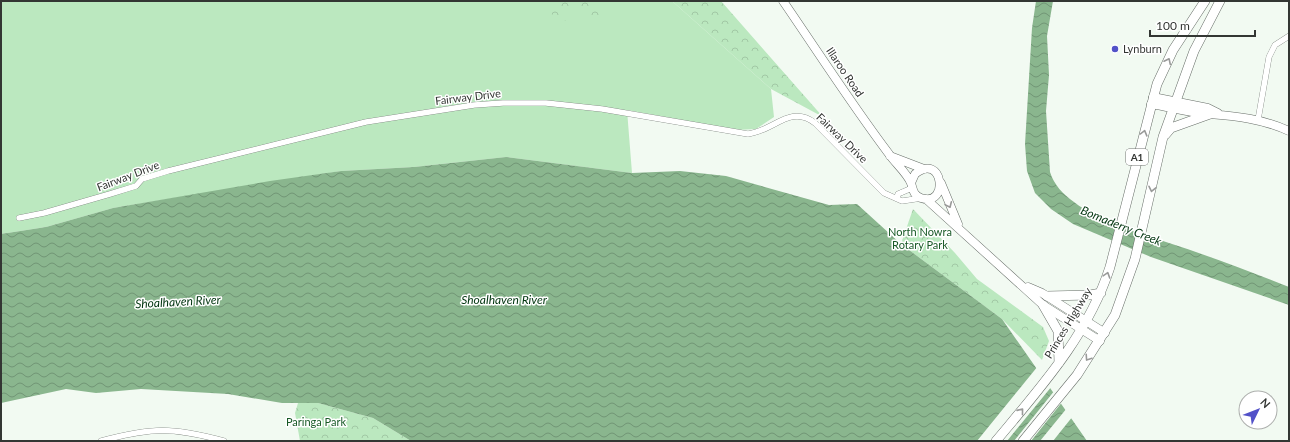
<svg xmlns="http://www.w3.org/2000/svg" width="1290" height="442" font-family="Lato,sans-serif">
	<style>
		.grass { fill: #bbe8bf }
		.forest { fill: url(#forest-crowns) }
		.water { fill: url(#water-waves) }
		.pier { fill: #f2faf2 }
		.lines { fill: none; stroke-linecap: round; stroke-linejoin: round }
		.minor-casing { stroke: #676e68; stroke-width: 6 }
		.secondary-casing { stroke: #676e68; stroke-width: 9 }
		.trunk-casing { stroke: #676e68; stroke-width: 10 }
		.minor { stroke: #fff; stroke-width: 5.5 }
		.secondary { stroke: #fff; stroke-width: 8 }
		.trunk { stroke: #fff; stroke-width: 9 }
		.oneway { stroke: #999a99 }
		.poi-dot { fill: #5251c8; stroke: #fff; stroke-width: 1.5 }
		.labels { text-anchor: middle; stroke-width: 3; stroke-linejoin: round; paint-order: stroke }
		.shield { fill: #fff; stroke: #707270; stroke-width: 1 }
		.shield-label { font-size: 10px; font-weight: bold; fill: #333633 }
		.poi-label { font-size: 11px; fill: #333633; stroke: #fff; text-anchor: start }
		.street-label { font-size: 11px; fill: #333633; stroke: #fff }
		.park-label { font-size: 11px; fill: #185926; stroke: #fff }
		.water-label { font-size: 12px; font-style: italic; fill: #01350f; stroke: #fff }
	</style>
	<defs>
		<pattern id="forest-crowns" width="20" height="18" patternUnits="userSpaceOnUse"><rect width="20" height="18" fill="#bbe8bf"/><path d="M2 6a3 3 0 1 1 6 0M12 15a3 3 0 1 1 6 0" fill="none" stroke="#a1c8a5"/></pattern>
		<pattern id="water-waves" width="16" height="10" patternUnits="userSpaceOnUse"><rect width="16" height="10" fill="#8ab68e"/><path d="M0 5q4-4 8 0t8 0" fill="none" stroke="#719575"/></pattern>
	</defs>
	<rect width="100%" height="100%" fill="#f2faf2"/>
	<path class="grass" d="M1,1H672L771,89L774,117L756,129L736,130L627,110L632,173L506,157L414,167L341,171L113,208L46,227L1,234Z"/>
	<path class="forest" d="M553,1H596L602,17L598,20C589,18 583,11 574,10L570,14L569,19L566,21L549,13L548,11L553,5Z
		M672,1H721L823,117L771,89Z
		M913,209L955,253L977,279L1043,327L1049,341L1042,360L1002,319L901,244Z
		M298,403H318L373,418L411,441H300L295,413Z"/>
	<path class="water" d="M1036,1H1053L1047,36L1049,75L1046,111L1050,172C1054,185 1063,194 1074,202C1100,222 1138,232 1169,243C1209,256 1249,271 1289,287V305L1151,257L1073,224L1051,209L1035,193L1027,171L1025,144L1032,28Z
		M506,157L632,173L680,171L726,176L829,205L857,204L901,244L1002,319L1087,441H411L373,418L318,403H282L228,394L141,389L96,393L66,389L1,403V234L46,227L113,208L270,181L341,171L414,167Z"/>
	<path class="pier" d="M1038,366L1052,386L1007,441H977Z
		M1055,390L1063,401L1031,441H1014Z
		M1067,408L1073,416L1053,441H1040Z"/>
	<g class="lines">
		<defs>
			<path id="minor" d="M1258,120L1269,57L1275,45L1289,36
				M897,198L898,194L912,188
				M19,218L44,213L110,194L136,186L142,179L168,171L366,122L474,105L503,103H546L602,109L748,134C774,131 790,104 815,123L884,193L902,201L922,198
				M101,441C151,427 174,427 224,441"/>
			<path id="secondary" d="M783,1C818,52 852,105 889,154C895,163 907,173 911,183C913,189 913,195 921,198C950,208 943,151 915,174L911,183
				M1153,97L1208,108L1218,113
				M1151,104C1170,107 1189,113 1209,114C1236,116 1263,119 1289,131
				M890,156L924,169
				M941,183L958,224
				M926,199L1043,305L1100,341
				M1028,287L1042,293L1105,333"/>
			<path id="trunk" d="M1165,135L1171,128L1210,114
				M1047,296L1090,295L1101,293
				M1043,305L1058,331L1059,363
				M996,441C1041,387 1088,335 1110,267L1157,84L1173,50L1205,1
				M1023,441L1077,375L1115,315L1135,259L1163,137L1194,51L1220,1"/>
		</defs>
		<use href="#minor" class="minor-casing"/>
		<use href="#secondary" class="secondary-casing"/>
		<use href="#trunk" class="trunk-casing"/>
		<use href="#minor" class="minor"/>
		<use href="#secondary" class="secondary"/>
		<use href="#trunk" class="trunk"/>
	</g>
	<defs><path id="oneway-chevron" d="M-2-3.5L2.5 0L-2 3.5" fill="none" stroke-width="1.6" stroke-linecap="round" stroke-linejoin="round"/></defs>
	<g class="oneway">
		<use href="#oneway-chevron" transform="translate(1168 61) rotate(-64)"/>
		<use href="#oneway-chevron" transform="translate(1144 133) rotate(-75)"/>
		<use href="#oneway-chevron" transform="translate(1152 189) rotate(102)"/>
		<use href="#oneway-chevron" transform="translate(949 205) rotate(66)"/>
		<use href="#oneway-chevron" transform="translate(1107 275) rotate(-72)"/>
		<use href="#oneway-chevron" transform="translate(1088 358) rotate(124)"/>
		<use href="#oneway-chevron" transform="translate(1021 411) rotate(-51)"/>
	</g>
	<circle class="poi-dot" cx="1115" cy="49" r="4"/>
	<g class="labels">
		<rect class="shield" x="1126" y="149" width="22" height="16" rx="3"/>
		<g class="shield-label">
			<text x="1137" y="161">A1</text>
		</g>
		<g class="poi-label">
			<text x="1123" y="53">Lynburn</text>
		</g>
		<g class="street-label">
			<text transform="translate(845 72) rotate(56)" y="4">Illaroo Road</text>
			<text transform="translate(468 97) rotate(-7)" y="4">Fairway Drive</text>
			<text transform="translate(842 138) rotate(44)" y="4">Fairway Drive</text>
			<text transform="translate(128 176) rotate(-21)" y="4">Fairway Drive</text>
			<text transform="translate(1068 323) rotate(-59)" y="4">Princes Highway</text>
		</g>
		<g class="park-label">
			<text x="920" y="236">North Nowra<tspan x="920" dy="13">Rotary Park</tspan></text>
			<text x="316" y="426">Paringa Park</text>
		</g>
		<g class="water-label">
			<text transform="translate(1121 226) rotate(22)" y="4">Bomaderry Creek</text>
			<text x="504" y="304">Shoalhaven River</text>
			<text transform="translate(178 302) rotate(-3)" y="4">Shoalhaven River</text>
		</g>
	</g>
	<rect width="1290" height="442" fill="none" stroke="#333633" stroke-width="4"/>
	<g transform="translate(1258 410) rotate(47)"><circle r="19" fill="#ffffff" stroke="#adafad"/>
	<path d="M0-3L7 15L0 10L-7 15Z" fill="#5251c8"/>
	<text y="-6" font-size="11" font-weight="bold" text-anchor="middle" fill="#333633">N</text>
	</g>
	<path d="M1150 30v6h105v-6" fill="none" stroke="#333633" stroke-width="2"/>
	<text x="1156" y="30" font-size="12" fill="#333633" stroke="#ffffff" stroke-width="3" paint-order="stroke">100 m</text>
</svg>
